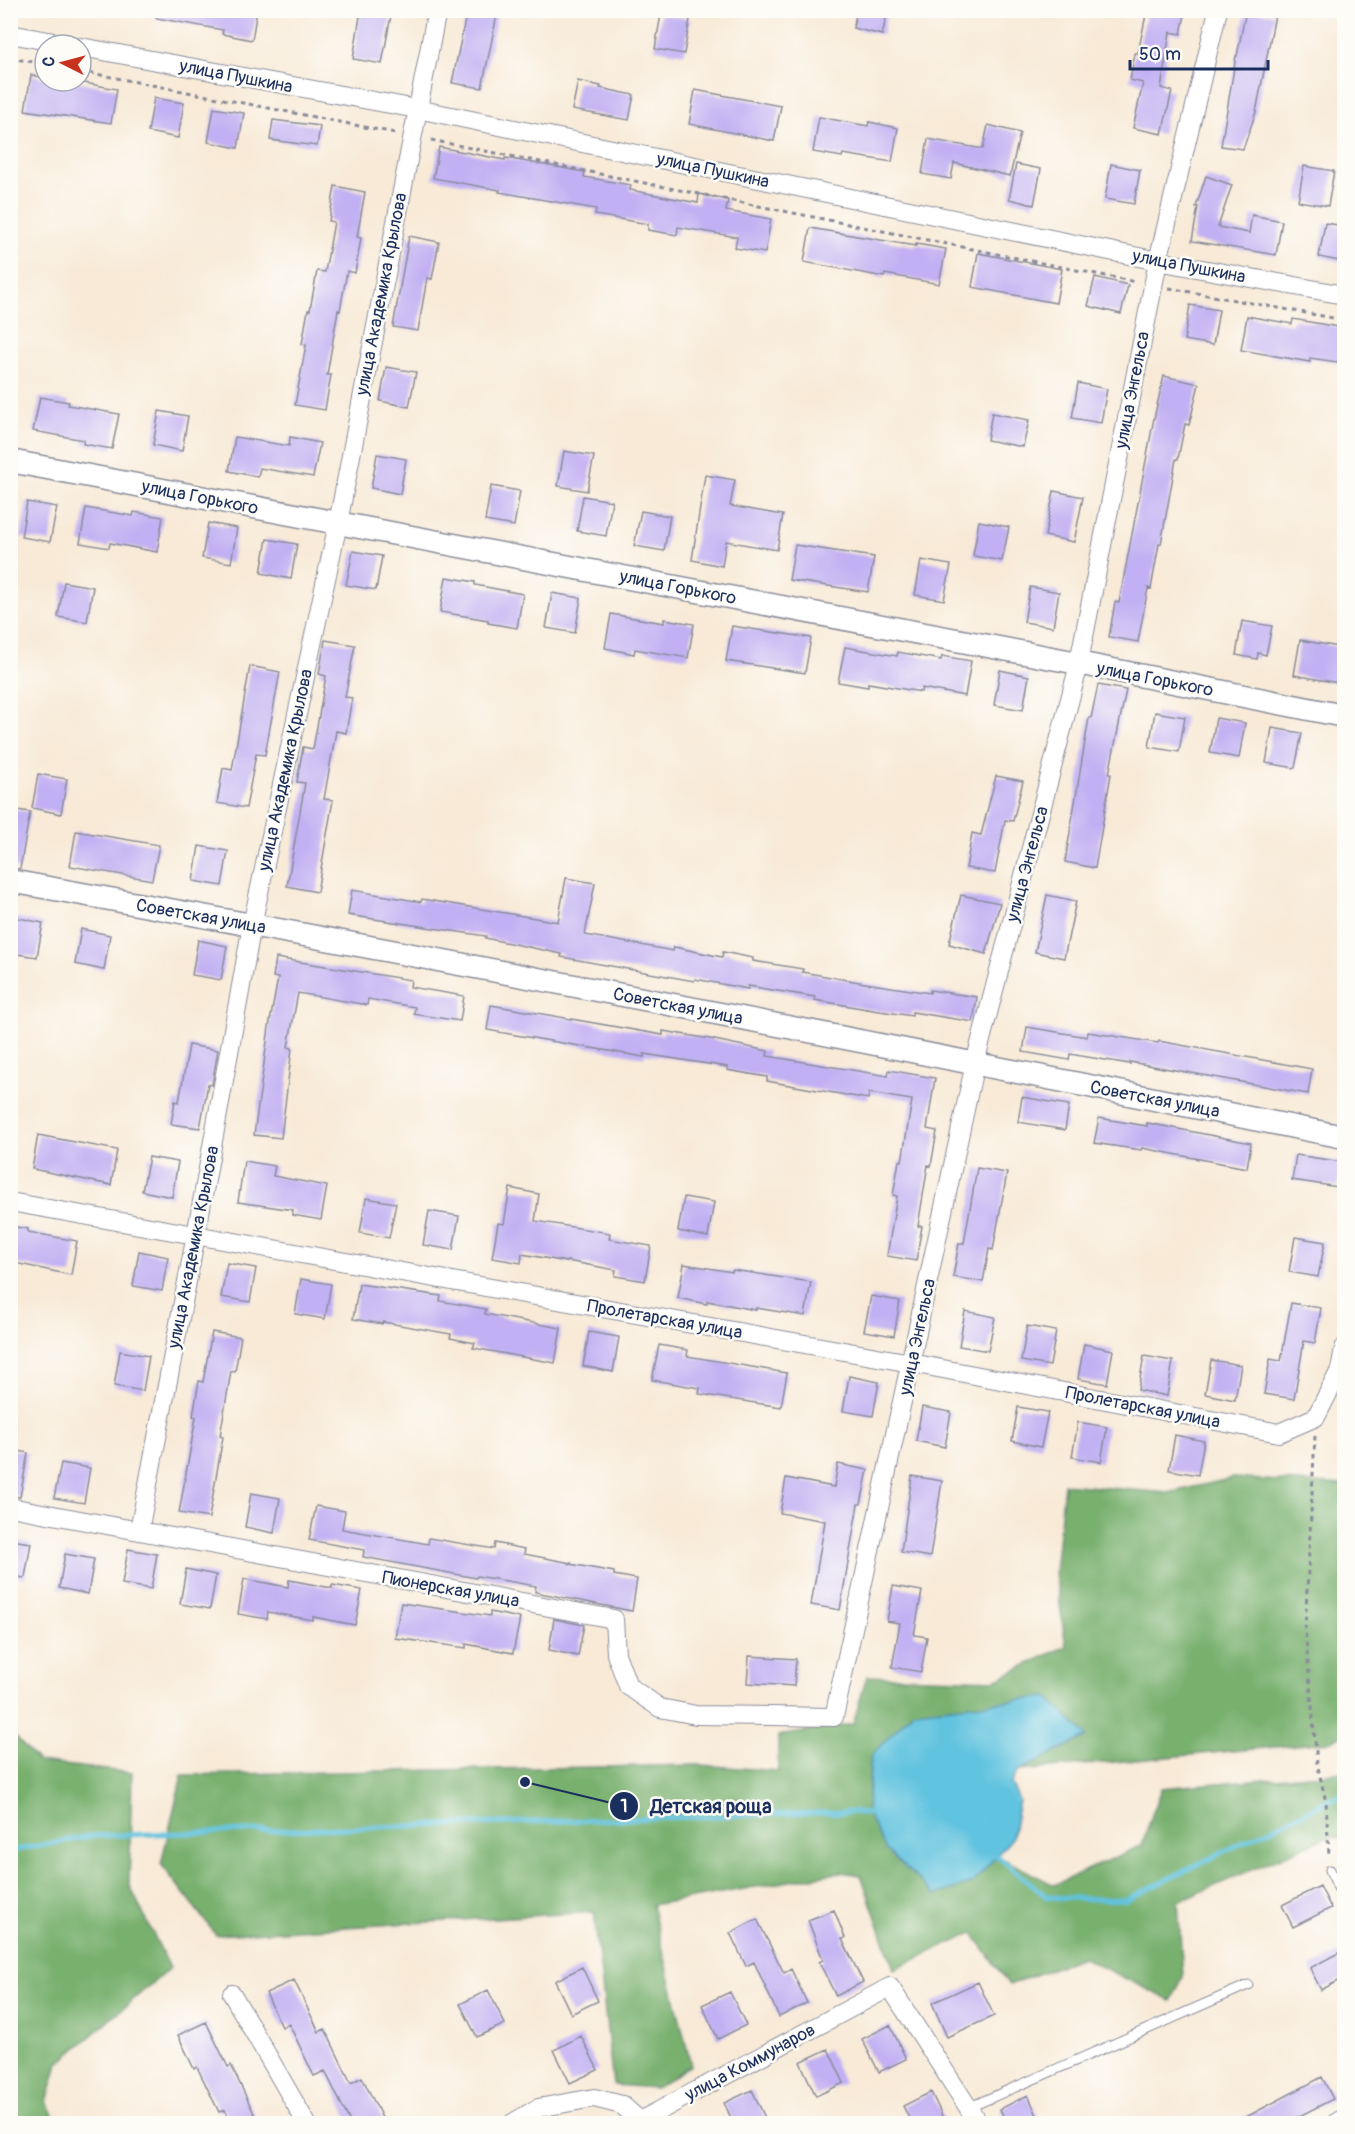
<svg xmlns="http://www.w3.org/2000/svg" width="1355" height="2134" font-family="Pangolin,sans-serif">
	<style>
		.forest { fill: #78b06e; stroke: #4a7066; stroke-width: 1.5 }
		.water { fill: #61c3df; stroke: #3e799e; stroke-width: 1.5 }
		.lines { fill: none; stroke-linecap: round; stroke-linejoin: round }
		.stream { stroke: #61c3df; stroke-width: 5 }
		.building { fill: #c1b0f3 }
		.service-casing { stroke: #8a8c9a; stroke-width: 11 }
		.minor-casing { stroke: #8a8c9a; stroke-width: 20 }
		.tertiary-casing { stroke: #8a8c9a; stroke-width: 25 }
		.path { stroke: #8a8c9a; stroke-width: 3; stroke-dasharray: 4.5 4.5; stroke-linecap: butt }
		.service { stroke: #fff; stroke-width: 9 }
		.minor { stroke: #fff; stroke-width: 18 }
		.tertiary { stroke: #fff; stroke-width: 22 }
		.labels { text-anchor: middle; stroke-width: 5; stroke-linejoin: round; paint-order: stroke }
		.street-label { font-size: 18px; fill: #1b2f5e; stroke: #fdfcf7 }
		.leader { fill: none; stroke: #1b2f5e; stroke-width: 2 }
		.callout-dot { fill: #1b2f5e; stroke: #fdfcf7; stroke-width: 2 }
		.mark-label { font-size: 18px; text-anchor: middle; font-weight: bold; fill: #fff }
		.callout-label { font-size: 20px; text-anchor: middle; font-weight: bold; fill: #1b2f5e; stroke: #fdfcf7; stroke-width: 5; stroke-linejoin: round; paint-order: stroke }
	</style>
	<rect width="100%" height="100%" fill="#fdfcf7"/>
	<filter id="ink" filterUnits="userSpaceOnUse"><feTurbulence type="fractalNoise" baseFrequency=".0167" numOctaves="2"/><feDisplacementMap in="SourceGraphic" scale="12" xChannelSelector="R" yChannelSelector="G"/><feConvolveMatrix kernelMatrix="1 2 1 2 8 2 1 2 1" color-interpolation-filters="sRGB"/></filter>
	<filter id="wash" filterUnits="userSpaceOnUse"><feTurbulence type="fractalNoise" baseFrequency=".008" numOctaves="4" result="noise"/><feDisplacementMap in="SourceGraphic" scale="24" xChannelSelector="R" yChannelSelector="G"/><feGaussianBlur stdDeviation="1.35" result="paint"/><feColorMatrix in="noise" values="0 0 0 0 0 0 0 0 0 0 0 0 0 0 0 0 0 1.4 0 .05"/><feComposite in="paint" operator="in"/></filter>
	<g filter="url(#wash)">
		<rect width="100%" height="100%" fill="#f8ead7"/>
		<path class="forest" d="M1233,1478L1344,1485V1734L1329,1742L1018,1771L1087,1736L871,1756L867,1812L886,1850L973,1883L996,1855L1054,1885L1142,1845L1161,1788L1344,1772V1839L1329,1836L1178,1902L1183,1977L1171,2001L1082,1957L1009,1985L973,1933L894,1969L861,1875L841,1872L652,1905L691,2065L656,2088L613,2085L594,1912L216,1935L161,1864L182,1775L701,1765L778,1771V1736L853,1724L867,1676L995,1680L1066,1646L1055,1572L1064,1484L1168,1493Z
			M11,1732L38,1762L132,1773L129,1884L170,1968L58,2064L47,2102L57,2123H11Z"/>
		<path class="water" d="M1047,1697L1087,1736L1018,1771L1011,1783L1019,1800L1012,1838L973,1883L935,1895L886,1850L867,1812L871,1756L913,1711Z"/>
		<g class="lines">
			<path class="stream" d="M10,1851L91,1836L851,1812L874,1814
				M990,1853L996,1855L1047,1897L1125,1900L1344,1793"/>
		</g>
		<g id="blocks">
			<path class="building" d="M157,10H257L252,40L222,34L223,30L156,18Z
				M361,10H392L382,64L353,59Z
				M467,10H498L482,88L452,83Z
				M857,10H888L882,35L853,28Z
				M1147,10H1186L1181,34L1170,32L1161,88L1172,91L1162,134L1133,128L1143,83L1130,80L1135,53H1138Z
				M1246,10L1275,15L1256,112L1243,149L1221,146L1236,56H1237Z
				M661,14L690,19L684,54L655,49Z
				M31,75L45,78V81H74L117,89L111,123L25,110Z
				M578,81L601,86L600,88L634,95L629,120L572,110Z
				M695,90L781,106L774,141L689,124Z
				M154,98L184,103L178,138L148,132Z
				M214,108L244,113L238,148L208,142Z
				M819,117L868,126L869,122L898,128L892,162L843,154L842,157L813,152Z
				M273,120L320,126L317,146L270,140Z
				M988,125L1020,133L1010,176L954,163L951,179L922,174L928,139L983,149Z
				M439,147L505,160V158L585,172L584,177L631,185L630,190L698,203L699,194L728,200L726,211L771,219L765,253L735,248L737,237L678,227L677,235L648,230V224L595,215L596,209L499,192L500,190L433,178Z
				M1016,164L1041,169L1034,205L1009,199Z
				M1111,164L1140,170L1134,204L1105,199Z
				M1304,166L1334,171L1328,206L1298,201Z
				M1206,176L1232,185L1218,227L1249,233L1252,215L1282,221L1276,255L1192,241L1198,207H1196Z
				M335,186L365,192L357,237L361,238L355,273L347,271L340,311L338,310L327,375H331L325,410L295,405L306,345L302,344L308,310H310L317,271L325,272L334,222L329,221Z
				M1325,223L1344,226V262L1319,257Z
				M810,228L916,246V244L946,249L939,284L885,274L884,277L804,262Z
				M409,236L439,242L432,279L427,278L418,331L393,327Z
				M978,253L1062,269L1056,303L972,287Z
				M1095,277L1128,285L1121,314L1088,306Z
				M1190,305L1219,310L1213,345L1184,340Z
				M1247,316L1292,324L1293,319L1344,328V363L1310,358V362L1241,350Z
				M386,367L416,372L409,407L380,401Z
				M1164,376L1199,384L1189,425L1185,424L1178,459H1176L1161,544H1159L1151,589L1148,588L1138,642L1109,637L1115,602L1119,603L1154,418Z
				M1078,383L1107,389L1101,423L1072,418Z
				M40,397L69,402L68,405L119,414L112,449L83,444L84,440L33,431Z
				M159,411L188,416L182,451L153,445Z
				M992,413L1029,420L1023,447L987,440Z
				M235,437L289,446L290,437L320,443L313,477L260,468L258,477L229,471Z
				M564,451L594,456L587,491L558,486Z
				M377,454L406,459L400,494L371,488Z
				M705,475L735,480L730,506L783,515L777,550L726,541L722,566L692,560Z
				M491,486L520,491L514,526L485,521Z
				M1054,491L1083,497L1074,542L1045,536Z
				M583,496L612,501L606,536L577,531Z
				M27,502L57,507L50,542L21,537Z
				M86,508L133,516L134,512L163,517L157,552L110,543L109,548L80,543Z
				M641,511L670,516L664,551L634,546Z
				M979,521L1009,527L1002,561L973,556Z
				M208,523L237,528L231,563L202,558Z
				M267,539L297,544L291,579L261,573Z
				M795,545L874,557L868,592L789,580Z
				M353,551L382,556L376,590L346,585Z
				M921,560L951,565L944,600L915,595Z
				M446,577L475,582V585L523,594L517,628L488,623V620L440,612Z
				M64,582L93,587L87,622L58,617Z
				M1030,587L1059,592L1053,627L1024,622Z
				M552,593L581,598L575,633L546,628Z
				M611,614L664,623V619L694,624L688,658L635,649L634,654L605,648Z
				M1242,621L1272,626L1266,655L1258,653L1257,659L1236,655Z
				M732,626L811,638L805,673L726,661Z
				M325,640L355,645L345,697L352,698L346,733L336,731L324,799L333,800L317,892L287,886L305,783L297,782L303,747L313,749L326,676L319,674Z
				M1300,640L1344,648V684L1294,675Z
				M845,647L897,656L898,652L941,660L942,656L971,661L965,696L922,688L921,692L868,683V687L838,682Z
				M250,666L280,672L265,755L256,754L246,808L217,803L223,768L232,770Z
				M1000,670L1029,676L1023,710L994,705Z
				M1098,685L1126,690L1109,774H1111L1095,868L1065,862L1089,718H1091Z
				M1155,712L1185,717L1179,752L1149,747Z
				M1216,718L1245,723L1239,758L1210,753Z
				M1272,728L1302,733L1295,768L1266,763Z
				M38,774L67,779L61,814L32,808Z
				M996,776L1023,781L1013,821L1005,820L995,873L966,868L972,833L981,835Z
				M10,809L30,812L20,869L10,868Z
				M76,831L159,845L152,880L70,866Z
				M199,846L228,851L222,886L193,881Z
				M566,878L595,883L585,935L673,951L674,947L722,957L723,952L753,958V961L803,969L802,972L865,983L930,993V990L977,997L973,1022L912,1012V1016L873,1010L815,1000V997L748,986V989L695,979L694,981L561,957L562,954L485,938L486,936L348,915L352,890L421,902L422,899L558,922Z
				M961,895L1000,903L986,954L949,944Z
				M1047,895L1076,901L1064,958L1035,952Z
				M14,917L43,923L37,957L10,953V935Z
				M81,929L110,935L104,970L75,964Z
				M198,940L227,946L221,980L192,975Z
				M276,958L411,980L410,987L464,996L460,1021L414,1014L415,1007L368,999L367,1005L298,993L288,1047L292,1048L281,1138L254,1135L269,1027L278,978L273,977Z
				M491,1005L663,1035V1031L710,1039L768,1051L767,1056L888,1076L889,1070L935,1078L927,1129L937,1131L931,1166L928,1165L918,1226H922L916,1261L887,1256L897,1196L893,1195L899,1161H902L912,1100L869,1093L868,1099L767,1081V1077L727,1070V1067L644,1054V1057L487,1030Z
				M1027,1027L1087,1037L1088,1032L1158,1043L1159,1041L1312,1069L1308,1094L1130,1062V1064L1070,1054L1069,1060L1023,1052Z
				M189,1045L218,1050L212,1085L208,1084L200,1128L171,1124L175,1101L179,1102Z
				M1022,1097L1069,1105L1065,1130L1018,1122Z
				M1099,1118L1147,1126V1123L1251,1143L1247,1168L1142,1148L1141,1150L1094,1143Z
				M38,1135L117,1150L111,1185L32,1169Z
				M1296,1155L1342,1162L1338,1187L1292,1180Z
				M149,1157L178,1162L172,1197L142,1191Z
				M244,1161L275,1166L273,1176L327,1186L321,1220L292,1215L293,1210L238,1202Z
				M977,1168L1007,1173L993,1250L989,1249L983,1282L953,1277L959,1243H964Z
				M510,1188L539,1194L535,1221L610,1233L609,1239L651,1246L645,1281L615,1276L616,1270L567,1261V1262L522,1254L521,1263L492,1258L498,1223L504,1224Z
				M684,1197L714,1202L708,1237L678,1231Z
				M366,1198L396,1203L389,1238L360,1233Z
				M429,1211L459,1216L453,1250L423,1245Z
				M10,1226L28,1229V1232L77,1241L71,1275L10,1262Z
				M1295,1237L1325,1242L1318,1277L1289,1272Z
				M139,1251L168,1257L162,1291L133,1286Z
				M227,1263L256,1268L250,1302L221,1297Z
				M684,1264L732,1272L733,1270L811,1282L805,1316L756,1308V1310L707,1301V1304L678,1298Z
				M301,1279L331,1284L325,1319L295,1314Z
				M359,1284L441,1296L440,1301L486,1309L485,1314L561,1328L555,1363L473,1348L475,1343L450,1338L451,1334L383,1322L382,1324L353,1319Z
				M871,1296L900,1301L894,1336L864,1331Z
				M1291,1303L1321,1308L1315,1343L1304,1341L1294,1399L1264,1394L1270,1359L1281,1361Z
				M965,1311L995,1317L988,1351L959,1346Z
				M1027,1326L1056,1331L1050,1366L1021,1361Z
				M212,1332L241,1337L235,1372L231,1371L220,1436L223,1437L209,1518L179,1513L196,1417L193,1416L199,1381L203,1382Z
				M589,1332L619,1337L613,1372L583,1366Z
				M1084,1344L1113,1350L1107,1384L1078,1379Z
				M659,1345L688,1350L687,1356L787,1373L781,1407L699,1394L700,1388L652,1380Z
				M120,1351L149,1356L143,1391L114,1386Z
				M1144,1356L1173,1361L1167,1396L1138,1390Z
				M1211,1360L1241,1365L1235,1400L1205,1394Z
				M849,1376L879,1382L873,1416L843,1411Z
				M922,1407L951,1412L945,1447L916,1441Z
				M1018,1407L1048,1412L1041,1447L1012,1441Z
				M1078,1422L1107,1427L1101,1462L1072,1457Z
				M1175,1435L1204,1441L1198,1475L1169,1470Z
				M10,1449L28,1453L20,1497L10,1496Z
				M61,1463L90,1468L84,1503L54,1498Z
				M838,1464L868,1470L861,1504H858L840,1610L811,1605L825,1521L780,1513L786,1478L834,1487Z
				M912,1476L942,1481L930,1557L901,1552Z
				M251,1493L280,1498L274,1533L245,1527Z
				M316,1506L345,1511L342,1529L428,1544L429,1538L494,1549L495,1543L525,1549L524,1554L571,1563L570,1564L614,1572V1575L637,1579L632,1611L535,1592L536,1586L477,1576L476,1578L363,1557L364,1550L309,1540Z
				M10,1540L31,1543L25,1578L10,1576Z
				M128,1549L157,1554L151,1589L122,1584Z
				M65,1554L94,1559L88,1594L59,1588Z
				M186,1569L216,1575L210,1609L180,1604Z
				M244,1579L288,1587L289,1580L332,1588V1585L362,1590L355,1625L313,1617V1620L268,1612L267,1619L238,1614Z
				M893,1586L922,1591L914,1635L927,1637L921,1672L892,1667L900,1623L887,1621Z
				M401,1603L490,1616V1612L520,1618L513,1653L466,1644V1648L395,1638Z
				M554,1619L584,1625L578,1656L549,1650Z
				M749,1656L796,1659L794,1686L747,1683Z
				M1320,1886L1331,1908L1293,1927L1282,1905Z
				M834,1910L845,1938L842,1939L863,1982L836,1996L819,1962L823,1960L808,1920Z
				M757,1919L784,1973L791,1969L807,2003L779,2017L754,1962L746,1966L730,1933Z
				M1344,1950V1978L1321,1990L1310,1968Z
				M582,1967L598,2001L571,2014L555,1981Z
				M294,1980L319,2032L325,2029L351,2083L362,2077L385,2124H351L325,2071L314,2076L289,2024L282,2027L266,1993Z
				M978,1982L994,2016L947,2037L932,2003Z
				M488,1990L505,2024L477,2037L460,2004Z
				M730,1992L746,2025L718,2039L702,2005Z
				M206,2022L228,2067L231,2065L259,2124H231L225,2110L219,2112L197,2067L194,2069L178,2035Z
				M890,2025L906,2059L879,2072L862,2039Z
				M581,2036L598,2070L570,2083L554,2050Z
				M828,2049L844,2083L816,2096L800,2062Z
				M1322,2077L1333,2099L1284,2124H1233Z
				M752,2090L768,2124H734L724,2103Z
				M931,2092L946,2124H912L903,2106Z
				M1028,2095L1041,2124H1007L1000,2109Z"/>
		</g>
	</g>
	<g filter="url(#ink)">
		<use href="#blocks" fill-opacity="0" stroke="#8a8c9a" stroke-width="1.5"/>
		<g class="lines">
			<defs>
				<path id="service" d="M1330,1870L1344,1901
					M970,2107L1248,1985"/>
				<path id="minor" d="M10,34L70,45
					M81,47L417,109L1158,261L1344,295
					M10,1202L911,1363L1279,1433L1316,1417L1340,1370L1344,1348
					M10,1507L614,1619L616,1654L628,1686L660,1708L696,1715L834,1717L975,1063L1077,672L1158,261L1218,10
					M139,1531L196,1235L252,925L338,523L437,10
					M232,1994L307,2124
					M511,2124L538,2108L594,2098L622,2105L640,2121L890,1987L979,2124
					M1334,2124L1344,2118"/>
				<path id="tertiary" d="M10,461L1078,663L1344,716
					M10,881C456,961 901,1048 1344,1137"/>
			</defs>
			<use href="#service" class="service-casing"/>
			<use href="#minor" class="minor-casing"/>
			<use href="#tertiary" class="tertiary-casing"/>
			<path class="path" d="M10,58L45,64
				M81,71L395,133
				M431,140L1136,282
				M1169,288L1344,320
				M1315,1436L1305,1629L1317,1763L1326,1802L1329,1856"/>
			<use href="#service" class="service"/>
			<use href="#minor" class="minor"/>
			<use href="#tertiary" class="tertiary"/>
		</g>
	</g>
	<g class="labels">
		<g class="street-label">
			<text transform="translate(236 76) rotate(11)" y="6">улица Пушкина</text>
			<text transform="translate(713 170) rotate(12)" y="6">улица Пушкина</text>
			<text transform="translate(1189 266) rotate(11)" y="6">улица Пушкина</text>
			<text transform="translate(381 294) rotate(-79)" y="6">улица Академика Крылова</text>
			<text transform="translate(1132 390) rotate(-79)" y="6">улица Энгельса</text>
			<text transform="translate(200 497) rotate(11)" y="6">улица Горького</text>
			<text transform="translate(678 587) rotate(11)" y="6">улица Горького</text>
			<text transform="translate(1155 679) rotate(11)" y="6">улица Горького</text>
			<text transform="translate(285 770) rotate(-78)" y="6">улица Академика Крылова</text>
			<text transform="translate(1027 864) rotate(-75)" y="6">улица Энгельса</text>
			<text transform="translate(201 916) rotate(10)" y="6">Советская улица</text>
			<text transform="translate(678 1006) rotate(11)" y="6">Советская улица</text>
			<text transform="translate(1155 1099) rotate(11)" y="6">Советская улица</text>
			<text transform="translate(193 1247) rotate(-79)" y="6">улица Академика Крылова</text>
			<text transform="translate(665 1319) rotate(10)" y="6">Пролетарская улица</text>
			<text transform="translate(917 1337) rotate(-78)" y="6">улица Энгельса</text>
			<text transform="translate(1143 1407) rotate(11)" y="6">Пролетарская улица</text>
			<text transform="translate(451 1589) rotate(10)" y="6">Пионерская улица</text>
			<text transform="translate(750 2062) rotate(-28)" y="6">улица Коммунаров</text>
		</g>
	</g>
	<path class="leader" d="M525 1782L624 1806"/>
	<g class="callout-dot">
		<circle cx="525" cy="1782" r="6"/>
		<circle cx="624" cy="1806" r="15"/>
	</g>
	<g class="mark-label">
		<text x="624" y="1812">1</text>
	</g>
	<g class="callout-label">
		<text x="711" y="1813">Детская роща</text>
	</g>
	<rect width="1355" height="2134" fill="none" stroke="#fdfcf7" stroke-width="36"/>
	<g transform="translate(63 63) rotate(276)"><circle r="28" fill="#fdfcf7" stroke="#a3aaba" stroke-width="1.5"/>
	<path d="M0-4.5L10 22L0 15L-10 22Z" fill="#c8321e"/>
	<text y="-9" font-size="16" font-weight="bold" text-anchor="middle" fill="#1b2f5e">С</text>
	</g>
	<path d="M1130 60v9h138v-9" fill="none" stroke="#1b2f5e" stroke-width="3"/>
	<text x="1139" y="60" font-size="18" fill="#1b2f5e" stroke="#fdfcf7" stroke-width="4.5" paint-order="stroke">50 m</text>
</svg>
